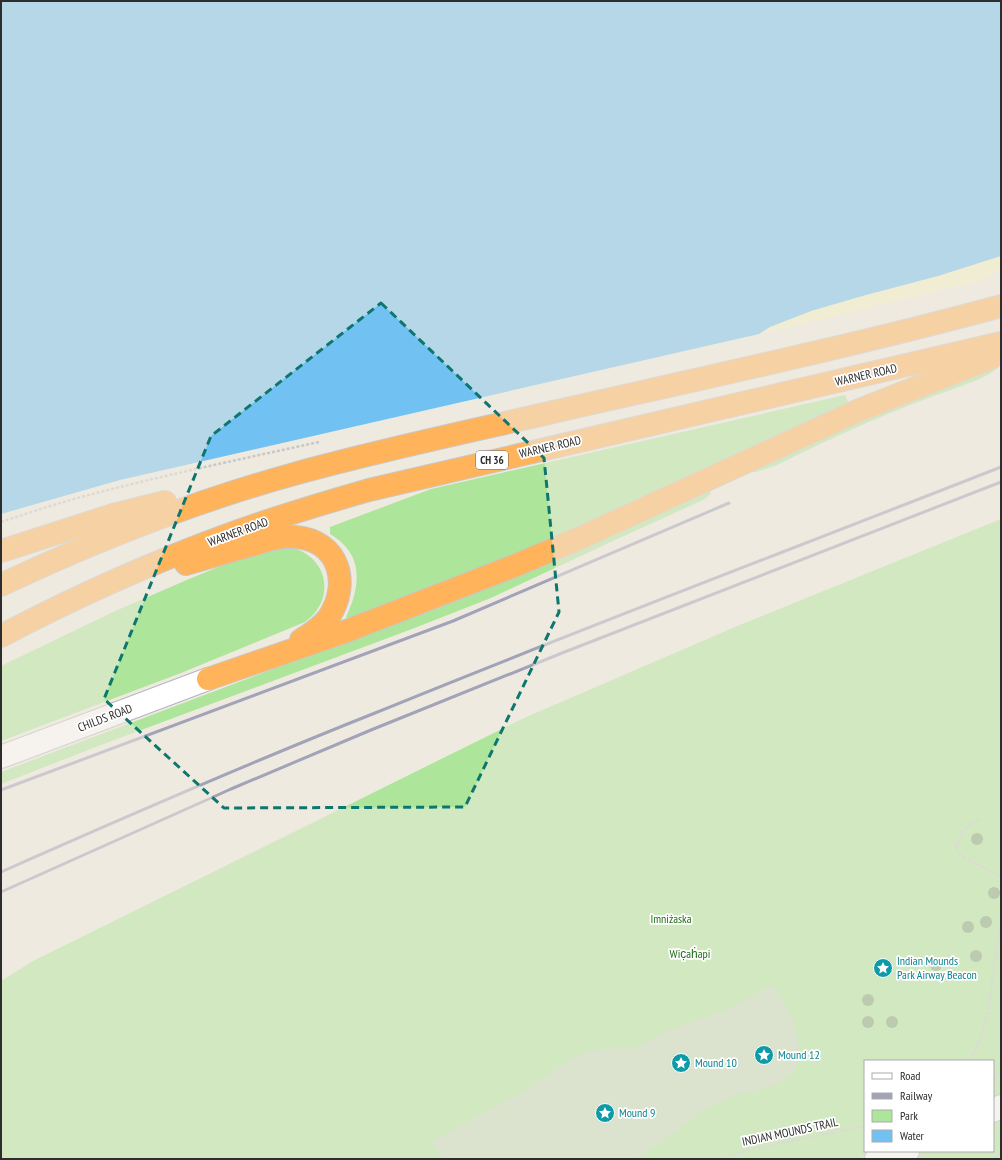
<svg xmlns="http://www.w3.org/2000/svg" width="1002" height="1160" font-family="'PT Sans Narrow',sans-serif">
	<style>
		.green { fill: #ade69b; fill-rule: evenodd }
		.sand { fill: #f4f1c3 }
		.cemetery { fill: #c4d9b6 }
		.water { fill: #71c2f2 }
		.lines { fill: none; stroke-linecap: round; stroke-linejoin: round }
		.minor-casing { stroke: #b3b4c1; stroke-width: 24 }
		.highway-casing { stroke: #c8c8c8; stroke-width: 24 }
		.path { stroke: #c8c8c8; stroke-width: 2.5; stroke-dasharray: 3 2; stroke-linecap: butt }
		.minor { stroke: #fff; stroke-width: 22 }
		.highway { stroke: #ffb35a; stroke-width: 22 }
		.rail { stroke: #a2a2b8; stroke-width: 3 }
		.tree { fill: #7ea673 }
		.marked { fill: none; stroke: #0f766e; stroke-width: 3; stroke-dasharray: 8 5; stroke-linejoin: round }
		.labels { text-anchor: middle; stroke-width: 3.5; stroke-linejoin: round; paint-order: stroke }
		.shield { fill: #fff; stroke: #6c6c6c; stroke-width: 1 }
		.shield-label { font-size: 11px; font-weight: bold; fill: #2d2d2d }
		.street-label { font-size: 12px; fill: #2d2d2d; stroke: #fff }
		.park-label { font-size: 12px; fill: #226e19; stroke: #fff }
		.culture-label { font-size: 12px; fill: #0d838f; stroke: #fff; text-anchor: start }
	</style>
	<rect width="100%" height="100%" fill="#efeae0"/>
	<path class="green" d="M1000,364C995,375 967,384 956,388C895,409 835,436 777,465L756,472H748L855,422Z
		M845,395L849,404L804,423L539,544L489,565L348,618L346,617C361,585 364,554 330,534V527L431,489Z
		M709,490L711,494L703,500L615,540L491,598L412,629L101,745L1,784V772L482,590Z
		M1001,519V1159H1V981L33,961L524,718L735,627ZM865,1061H993V1151H865Z
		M289,547C328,555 337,599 305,622L181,673L1,741V666L113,612L189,579L238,559L266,550Z"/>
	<path class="sand" d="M1001,256V269L994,272L979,281L759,334L770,327L811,311L866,295L938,276Z"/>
	<path class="cemetery" d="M774,984C792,1013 819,1066 776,1085L731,1097L706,1108L668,1138L636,1159H443L432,1141L524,1091L577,1055L599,1049L613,1048L634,1049L661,1033L729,1008Z"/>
	<path class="water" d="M1,1H1001V256L938,276L866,295L811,311L770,327L759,334L120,480L1,514Z"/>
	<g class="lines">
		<defs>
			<path id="minor" d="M1,757L208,679
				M993,1111L1001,1106
				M876,1159L908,1151"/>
			<path id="highway" d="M1,551L113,515L165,502
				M186,564C207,558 227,552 248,546C263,542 280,535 296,537C339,541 351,583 329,617C322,627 311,634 301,640
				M1,585C96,540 193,502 294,474C380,450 467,432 553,412C703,378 853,346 1001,306
				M1,636C73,598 146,565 222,537C270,519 320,504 369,490L1001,343
				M208,679L344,632L514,566L580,538L857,411L991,358"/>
		</defs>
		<use href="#minor" class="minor-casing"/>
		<use href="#highway" class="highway-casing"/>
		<path class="path" d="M1,522C25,514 49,506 74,499C155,477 237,460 319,442
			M980,820C975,821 971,823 968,826C963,830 955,844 957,850C958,854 961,855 964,857L1001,877
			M970,1061C994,1020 990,972 1001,928
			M993,1078L1001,1072
			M719,1159L754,1149L865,1126
			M995,1159L1001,1152"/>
		<use href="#minor" class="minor"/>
		<use href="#highway" class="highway"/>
		<path class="rail" d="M1,790L453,621L729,503
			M1,872C125,817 249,763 375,713C583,628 792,549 1001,467
			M1,892L231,789L371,730L562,653L1001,482"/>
	</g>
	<g class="tree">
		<circle cx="977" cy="839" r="6"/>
		<circle cx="994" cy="893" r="6"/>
		<circle cx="986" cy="922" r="6"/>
		<circle cx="968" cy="927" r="6"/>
		<circle cx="976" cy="956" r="6"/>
		<circle cx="936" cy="965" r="6"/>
		<circle cx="868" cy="1000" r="6"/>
		<circle cx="868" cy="1022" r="6"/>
		<circle cx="892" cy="1022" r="6"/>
	</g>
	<path d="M0 0H1002V1160H0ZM381,303L544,458L559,612L465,807L224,808L104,699L211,436Z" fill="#efeae0" fill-opacity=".55" fill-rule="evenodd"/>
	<path class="marked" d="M381,303L544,458L559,612L465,807L224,808L104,699L211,436Z"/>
	<defs>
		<symbol id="sight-disc" viewBox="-11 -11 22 22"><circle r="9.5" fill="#0f9aa8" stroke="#fff"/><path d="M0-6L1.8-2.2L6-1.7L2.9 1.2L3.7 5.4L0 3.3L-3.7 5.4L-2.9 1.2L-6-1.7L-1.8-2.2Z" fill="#fff"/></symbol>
	</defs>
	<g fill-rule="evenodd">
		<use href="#sight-disc" x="872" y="957" width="22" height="22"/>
		<use href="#sight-disc" x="753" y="1044" width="22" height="22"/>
		<use href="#sight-disc" x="670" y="1052" width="22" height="22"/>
		<use href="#sight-disc" x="594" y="1102" width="22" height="22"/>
	</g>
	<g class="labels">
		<rect class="shield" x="476" y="451" width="32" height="18" rx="3"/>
		<g class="shield-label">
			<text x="492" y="464">CH 36</text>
		</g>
		<g class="street-label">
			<text transform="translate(866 375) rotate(-13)" y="4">WARNER ROAD</text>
			<text transform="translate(550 447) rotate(-13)" y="4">WARNER ROAD</text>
			<text transform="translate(238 532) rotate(-20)" y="4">WARNER ROAD</text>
			<text transform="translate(105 718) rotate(-21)" y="4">CHILDS ROAD</text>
			<text transform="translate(790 1132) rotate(-12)" y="4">INDIAN MOUNDS TRAIL</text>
		</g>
		<g class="park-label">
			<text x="671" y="923">Imniżaska</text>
			<text x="690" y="958">Wic̣aḣapi</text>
		</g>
		<g class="culture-label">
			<text x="897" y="965">Indian Mounds<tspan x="897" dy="14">Park Airway Beacon</tspan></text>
			<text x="778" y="1059">Mound 12</text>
			<text x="695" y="1067">Mound 10</text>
			<text x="619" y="1117">Mound 9</text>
		</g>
	</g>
	<rect width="1002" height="1160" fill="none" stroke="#2d2d2d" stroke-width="4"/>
	<rect x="864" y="1060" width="130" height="92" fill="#ffffff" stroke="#ababab"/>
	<rect x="872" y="1073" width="20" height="6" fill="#ffffff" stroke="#ababab"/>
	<text x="900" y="1080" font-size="12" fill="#2d2d2d">Road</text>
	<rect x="872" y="1093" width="20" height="6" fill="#a2a2b8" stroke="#ababab"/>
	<text x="900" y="1100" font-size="12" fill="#2d2d2d">Railway</text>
	<rect x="872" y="1110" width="20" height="12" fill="#ade69b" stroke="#ababab"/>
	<text x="900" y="1120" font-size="12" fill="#2d2d2d">Park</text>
	<rect x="872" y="1130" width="20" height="12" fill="#71c2f2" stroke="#ababab"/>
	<text x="900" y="1140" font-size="12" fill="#2d2d2d">Water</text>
</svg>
